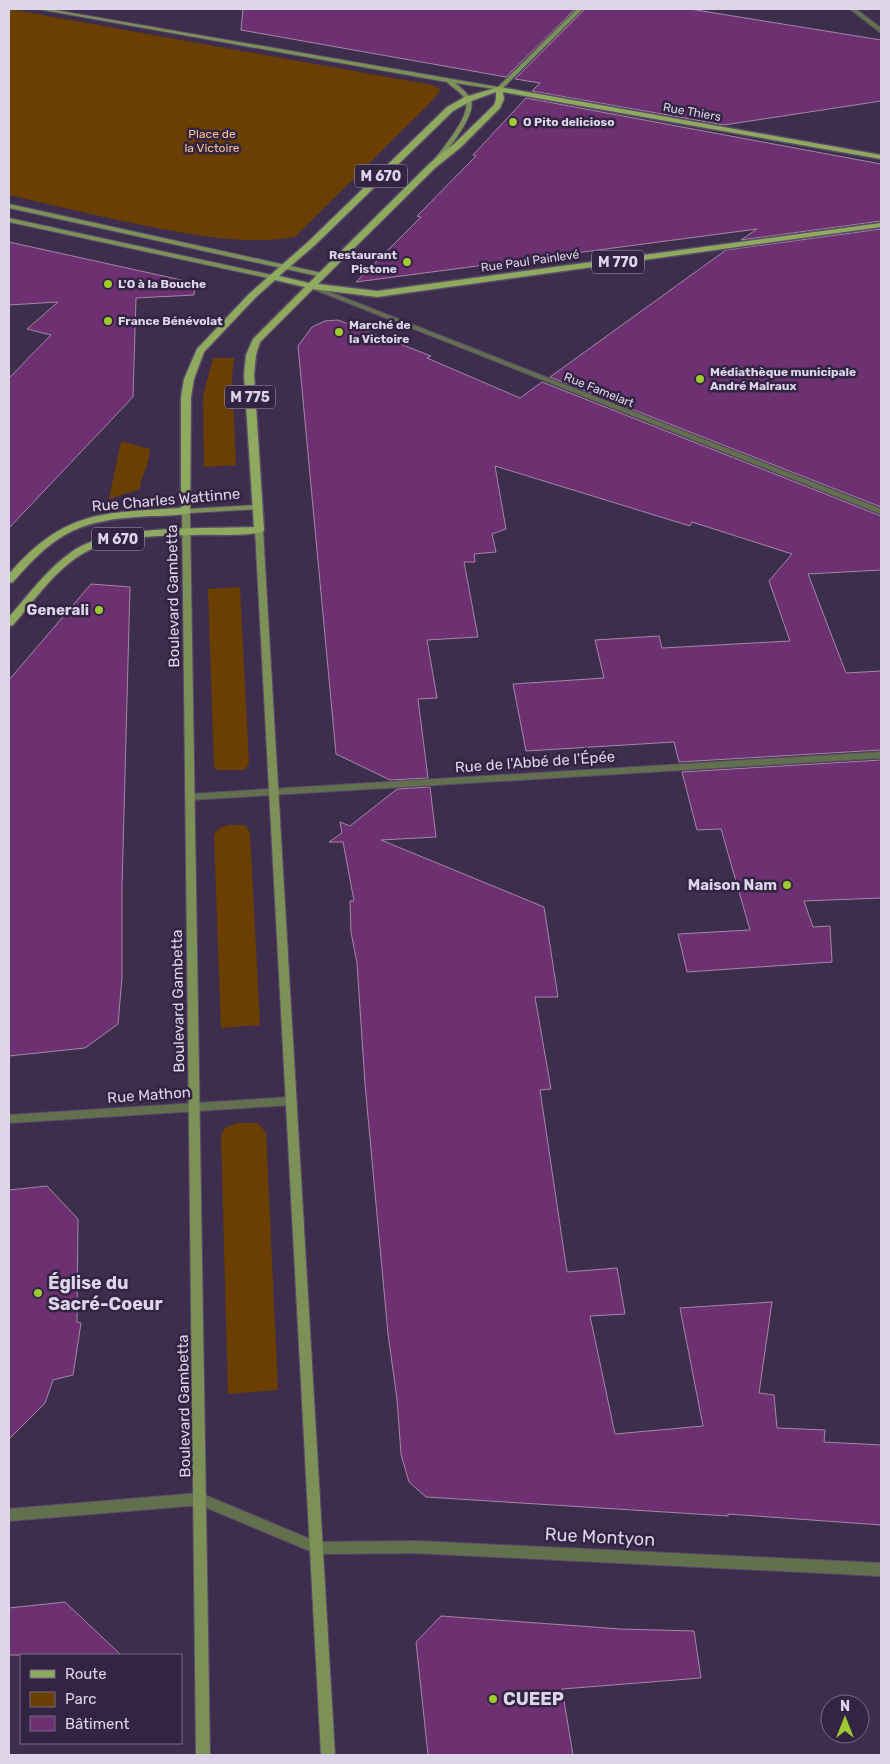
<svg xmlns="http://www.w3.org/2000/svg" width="890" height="1764" font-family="Rubik,sans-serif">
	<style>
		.green { fill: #6b3e01 }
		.building { fill: #6d3171; stroke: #a487a5 }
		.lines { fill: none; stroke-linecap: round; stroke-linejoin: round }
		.street-casing { stroke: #5a4c69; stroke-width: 2 }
		.secondary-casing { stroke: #5a4c69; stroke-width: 2 }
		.primary-casing { stroke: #5a4c69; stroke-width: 3 }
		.street { fill: #63704d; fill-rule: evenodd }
		.secondary { fill: #7c9058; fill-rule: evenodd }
		.primary { fill: #8fa95f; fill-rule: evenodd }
		.poi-dot { fill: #9eca2f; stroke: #322442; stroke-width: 2 }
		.labels { text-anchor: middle; stroke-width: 5; stroke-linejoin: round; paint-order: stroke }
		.far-street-label { font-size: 12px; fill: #ddd5e9; stroke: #322442 }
		.far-poi-label { font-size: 12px; font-weight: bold; fill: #ddd5e9; stroke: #322442; text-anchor: start }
		.far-park-label { font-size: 12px; fill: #f8c28e; stroke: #322442 }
		.shield { fill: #322442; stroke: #aaa0b7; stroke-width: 1 }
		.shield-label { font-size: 14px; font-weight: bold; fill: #ddd5e9 }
		.street-label { font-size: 15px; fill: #ddd5e9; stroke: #322442 }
		.poi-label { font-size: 15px; font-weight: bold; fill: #ddd5e9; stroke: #322442; text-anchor: end }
		.near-poi-label { font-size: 18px; font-weight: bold; fill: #ddd5e9; stroke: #322442; text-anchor: start }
		.near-street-label { font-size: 18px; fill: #ddd5e9; stroke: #322442 }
	</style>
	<rect width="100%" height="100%" fill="#3d2e4d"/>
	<path class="green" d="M9,9L432,85L441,89L433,100L295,237C250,245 207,237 162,229C111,219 60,207 9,195Z
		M213,358H234L232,377L236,465L204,467L203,396Z
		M121,441L150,449C149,467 141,475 140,489L109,499Z
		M240,587L249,764L244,770H216L214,766L208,589Z
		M228,825H245L250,833L260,1025L221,1028L214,835L218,829Z
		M237,1123H258L266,1133L278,1390L228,1394L221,1136L225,1128Z"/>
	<path class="building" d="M243,9H575L506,77L241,30Z
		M585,9H690L881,40V101L724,125L532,91L540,83L515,79Z
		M526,98L881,164V221L741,240L757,229L356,282L421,217L417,216L476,156L473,155Z
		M881,229V507L550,377L726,250Z
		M9,242L195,283L194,295L136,298L133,397L9,528V378L51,335L27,329L58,302L9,305Z
		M338,320L431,356L427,358L520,398L542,382L881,516V570L808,574L846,673L881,671V750L679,762L674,742L526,751L513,684L604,678L595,640L659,636L662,648L790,641L769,581L792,554L692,522L690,526L495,466L506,529L492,534L496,552L474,554L475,562H464L478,637L427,640L437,698L418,699L428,778L390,780L336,754L298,346L312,327L325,321Z
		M91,584L130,587L122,887V978L118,1024L85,1048L9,1056V680Z
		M881,760V898L804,901L813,927L830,926L832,962L687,972L678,934L750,930L721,829L697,830L682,772Z
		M430,787L436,837L381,840L544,907L558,997H535L551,1089L540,1090L567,1272L617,1268L625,1314L590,1316L615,1434L703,1426L680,1308L772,1302L759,1393L774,1395L777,1428L825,1430L824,1442L881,1445V1525L728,1514V1516L426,1497L409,1482L401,1454L397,1399L388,1334L365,1084L357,963L351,932L350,901H354L343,842H329L342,833L340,822L350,826L397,789Z
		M47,1186L78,1219L77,1322L81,1323L73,1375L53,1380L45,1403L9,1439V1190Z
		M65,1602L121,1655H9V1608Z
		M441,1616L620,1629L694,1631L701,1678L562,1689L573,1755H428L416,1642Z"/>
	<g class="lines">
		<defs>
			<path id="street" d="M850,9H856L881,28V33Z
				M308,285H312L881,509V514L308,287Z
				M881,752V758L190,800L185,797L190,794Z
				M291,1097L295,1098L297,1101L295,1104L291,1105L9,1123V1115Z
				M200,1493L317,1542L416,1541L881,1563V1576L416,1553L317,1554L200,1505L9,1521V1509Z"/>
			<path id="secondary" d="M38,9H49L498,87L577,9H583L501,90L455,83C461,88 468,93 471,100C477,116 444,154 434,167L432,168L429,166C439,153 470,118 466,102C464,93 452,88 447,82Z
				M9,204L322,273L325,275L322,277L9,208Z
				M9,218L272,275L275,277L272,279L9,222Z
				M257,505H260V509L190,513L210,1755H196L182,511L186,509Z
				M256,528H262L263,530L335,1755H321L255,530Z"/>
			<path id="primary" d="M499,87L881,155V159L503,92L504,99L500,108L461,147L435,168L318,284L377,291L881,223V227L377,297L313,289L260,342L256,355L254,375L264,530L263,532C241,537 216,534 194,535C158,536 113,535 82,554C54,571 34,601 13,625L9,626V617C29,594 48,568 73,551C113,524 205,529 254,527L244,375L246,355L253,339L305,287L275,280L255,298L204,352L194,379L191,397L190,513C173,517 153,515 136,517C75,521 52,537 13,582L9,583V574C65,510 101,513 181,508V397L184,379L197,349L249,294L309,241L447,107L465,97ZM496,92V99L494,105L455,143L429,164L309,283L279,276L315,245L453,111L471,101Z"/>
		</defs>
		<use href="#street" class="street-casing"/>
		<use href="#secondary" class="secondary-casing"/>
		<use href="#primary" class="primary-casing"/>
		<use href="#street" class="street"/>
		<use href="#secondary" class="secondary"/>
		<use href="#primary" class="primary"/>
	</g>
	<g class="poi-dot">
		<circle cx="513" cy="122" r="5"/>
		<circle cx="407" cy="262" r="5"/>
		<circle cx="108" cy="284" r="5"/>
		<circle cx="108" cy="321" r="5"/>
		<circle cx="339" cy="332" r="5"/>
		<circle cx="700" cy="379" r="5"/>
		<circle cx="99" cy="610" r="5"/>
		<circle cx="787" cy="885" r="5"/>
		<circle cx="38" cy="1293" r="5"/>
		<circle cx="493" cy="1699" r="5"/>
	</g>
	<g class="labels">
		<g class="far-street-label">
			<text transform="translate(692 112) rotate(10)" y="4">Rue Thiers</text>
			<text transform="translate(530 261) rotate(-8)" y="4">Rue Paul Painlevé</text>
			<text transform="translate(599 390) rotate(22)" y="4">Rue Famelart</text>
		</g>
		<g class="far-poi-label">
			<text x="523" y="126">O Pito delicioso</text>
			<text x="397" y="259" text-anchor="end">Restaurant<tspan x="397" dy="14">Pistone</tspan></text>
			<text x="118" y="288">L'O à la Bouche</text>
			<text x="118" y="325">France Bénévolat</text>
			<text x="349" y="329">Marché de<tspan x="349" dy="14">la Victoire</tspan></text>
			<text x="710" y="376">Médiathèque municipale<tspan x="710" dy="14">André Malraux</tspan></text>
		</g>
		<g class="far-park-label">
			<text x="212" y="138">Place de<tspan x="212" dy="14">la Victoire</tspan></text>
		</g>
		<g class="shield">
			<rect x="355" y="164.5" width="52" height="23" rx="4"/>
			<rect x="592" y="250.5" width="52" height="23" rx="4"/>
			<rect x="225" y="385.5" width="50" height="23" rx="4"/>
			<rect x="92" y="527.5" width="52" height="23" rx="4"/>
		</g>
		<g class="shield-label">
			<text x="381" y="181">M 670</text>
			<text x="618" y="267">M 770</text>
			<text x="250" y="402">M 775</text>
			<text x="118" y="544">M 670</text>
		</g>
		<g class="street-label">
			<text transform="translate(166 500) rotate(-5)" y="5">Rue Charles Wattinne</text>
			<text transform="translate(173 596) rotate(-91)" y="5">Boulevard Gambetta</text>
			<text transform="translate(535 762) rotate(-4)" y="5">Rue de l'Abbé de l'Épée</text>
			<text transform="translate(178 1001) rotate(-91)" y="5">Boulevard Gambetta</text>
			<text transform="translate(149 1095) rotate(-4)" y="5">Rue Mathon</text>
			<text transform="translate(184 1406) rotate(-91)" y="5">Boulevard Gambetta</text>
		</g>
		<g class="poi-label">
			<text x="89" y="615">Generali</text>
			<text x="777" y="890">Maison Nam</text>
		</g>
		<g class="near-poi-label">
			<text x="48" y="1289">Église du<tspan x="48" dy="21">Sacré-Coeur</tspan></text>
			<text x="503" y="1705">CUEEP</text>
		</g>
		<g class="near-street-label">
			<text transform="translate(600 1537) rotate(3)" y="6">Rue Montyon</text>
		</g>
	</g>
	<rect width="890" height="1764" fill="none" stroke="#ddd5e9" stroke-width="20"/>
	<rect x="20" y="1654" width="162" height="90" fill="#322442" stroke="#766b85"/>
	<rect x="30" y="1670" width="25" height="8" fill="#8fa95f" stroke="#766b85"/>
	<text x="65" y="1679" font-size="15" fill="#ddd5e9">Route</text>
	<rect x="30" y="1692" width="25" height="15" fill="#6b3e01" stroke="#766b85"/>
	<text x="65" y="1704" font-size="15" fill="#ddd5e9">Parc</text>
	<rect x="30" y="1716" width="25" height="15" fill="#6d3171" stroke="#766b85"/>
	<text x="65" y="1729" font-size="15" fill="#ddd5e9">Bâtiment</text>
	<g transform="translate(845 1719)"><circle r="24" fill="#322442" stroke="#766b85"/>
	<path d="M0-4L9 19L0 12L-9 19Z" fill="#9eca2f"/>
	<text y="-8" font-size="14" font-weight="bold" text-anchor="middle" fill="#ddd5e9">N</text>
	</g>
</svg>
